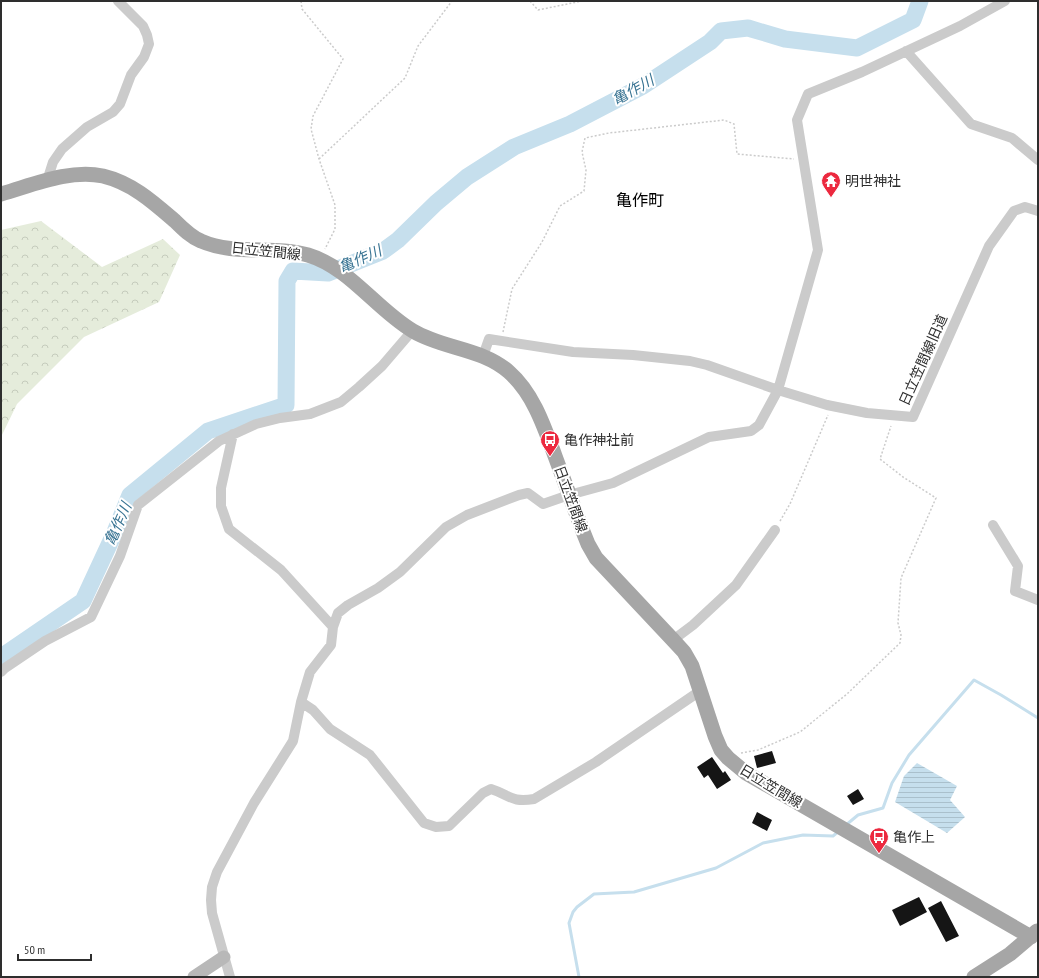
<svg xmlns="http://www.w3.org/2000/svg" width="1039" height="978" font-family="'PT Sans Narrow','Noto Sans JP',sans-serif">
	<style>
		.forest { fill: url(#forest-crowns) }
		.water { fill: url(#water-rules) }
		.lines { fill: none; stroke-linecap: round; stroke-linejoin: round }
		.stream { stroke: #c6dfed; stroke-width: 3 }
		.river { stroke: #c6dfed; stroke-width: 17 }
		.building { fill: #151515 }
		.path { stroke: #cbcbcb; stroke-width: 1.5; stroke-dasharray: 2 2; stroke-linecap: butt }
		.street { stroke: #cbcbcb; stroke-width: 10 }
		.secondary { stroke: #b8b8b8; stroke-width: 13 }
		.primary { stroke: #a6a6a6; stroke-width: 15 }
		.labels { text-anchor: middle; stroke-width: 4; stroke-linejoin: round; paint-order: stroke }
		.poi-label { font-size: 14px; fill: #2e2e2e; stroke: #fff; text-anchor: start }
		.street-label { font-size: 14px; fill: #2e2e2e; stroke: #fff }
		.water-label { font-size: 15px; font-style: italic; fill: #397493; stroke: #fff }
		.quarter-label { font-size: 16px; fill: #000; stroke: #fff }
	</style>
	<defs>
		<pattern id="forest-crowns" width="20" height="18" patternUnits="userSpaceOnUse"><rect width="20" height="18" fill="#e5ecdb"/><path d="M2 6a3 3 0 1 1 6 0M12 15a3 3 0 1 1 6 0" fill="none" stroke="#c5cbbc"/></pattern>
		<pattern id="water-rules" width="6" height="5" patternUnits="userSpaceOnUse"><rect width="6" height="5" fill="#c6dfed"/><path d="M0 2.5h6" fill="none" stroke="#aac0cc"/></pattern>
	</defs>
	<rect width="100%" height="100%" fill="#fff"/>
	<path class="forest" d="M41,221L102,267L163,239L180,255L159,302L84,337L17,404L1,437V230Z"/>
	<path class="water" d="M917,763L957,786L950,800L965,817L947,833L895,802L904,776Z"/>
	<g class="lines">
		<path class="stream" d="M846,825L858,815L883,808L892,783L909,755L974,680L1001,695L1038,718
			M579,977L569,923L573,912L577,907L594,894L634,892L716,868L763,843L803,835L833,836L839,831"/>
		<path class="river" d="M1,657L83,601L115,532L130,495L208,431L286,405L287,281L293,271L328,273L383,251L398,240L436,203L467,177L514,147L570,124L643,86L710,42L721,31L748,28L785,39L857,48L913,20L920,1"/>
	</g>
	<path class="building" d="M772,751L776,763L757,768L754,756Z
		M712,757L723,773L725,771L731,780L717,789L708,775L704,778L697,767Z
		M858,789L864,799L853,805L847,796Z
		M757,812L772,820L767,831L752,823Z
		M919,897L927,912L900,926L892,910Z
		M941,901L959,936L946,942L928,908Z"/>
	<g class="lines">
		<path class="path" d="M301,1L302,9L343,59L313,116L311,129L319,159L335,205V229L325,249
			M530,1L538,10L582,1
			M319,159L405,78L418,46L452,1
			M503,332L512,289L542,242L560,206L584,191L586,170L582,152L585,138L609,133L724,120L734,124L737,154L794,159
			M780,521L790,504L828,415
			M741,753L758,750L800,732L847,694L900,643L901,635L898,623L901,578L936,498L903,477L880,459L891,426"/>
		<path class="street" d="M906,51L971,124L1012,138L1038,160
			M47,181L53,162L62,149L87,127L113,112L120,104L131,75L144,57L149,44L147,35L143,26L118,1
			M483,356L489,339L573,352L633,355L690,361L707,365L778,390L818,250L797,120L808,94L862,72L960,26L1005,1
			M233,434L221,488V506L229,529L281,570L333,627
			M993,525L1018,566L1015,591L1038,600
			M673,640L693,625L736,585L775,530
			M1,672L5,668L45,641L91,617L120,556L138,505L219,441L256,424L280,418L310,414L341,402L359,387L382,366L412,331
			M301,702L313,710L330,729L370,755L424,823L436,827L449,826L483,793L491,789C510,795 511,803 534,799L596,762L700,691
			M230,977L212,913L211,900L212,887L217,872L254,803L293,741L301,702L310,672L331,645L333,627L338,613L348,605L378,588L400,572L446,527L467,515L519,495L528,493L543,504L569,495L613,483L709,437L751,431L759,425L778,390L827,405L867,413L913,417L989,246L1014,211L1025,207L1038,211"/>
		<path class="secondary" d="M194,977L224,957"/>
		<path class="primary" d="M1,194C33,185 69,169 103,176C132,183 153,202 175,221C183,229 191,237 201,241C235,256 274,245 308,255C349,267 377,310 413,331C443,349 482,348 509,372C533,393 544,426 555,456C564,480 573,505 582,529L588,544L596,558L673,640L684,652L692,666L715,736L721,750L728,758L746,773L1031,937
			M974,977L1010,954L1037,931"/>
	</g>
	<defs>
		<symbol id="temple-pin" viewBox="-11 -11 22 30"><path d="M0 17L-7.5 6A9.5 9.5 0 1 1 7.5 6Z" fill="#ec293f" stroke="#fff"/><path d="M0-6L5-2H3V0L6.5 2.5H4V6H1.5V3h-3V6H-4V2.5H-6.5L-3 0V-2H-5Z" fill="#fff"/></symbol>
		<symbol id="bus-pin" viewBox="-11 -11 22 30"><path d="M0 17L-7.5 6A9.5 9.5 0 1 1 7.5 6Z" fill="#ec293f" stroke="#fff"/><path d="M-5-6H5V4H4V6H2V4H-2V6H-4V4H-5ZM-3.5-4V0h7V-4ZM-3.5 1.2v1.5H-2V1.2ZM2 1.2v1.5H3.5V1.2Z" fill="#fff"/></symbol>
	</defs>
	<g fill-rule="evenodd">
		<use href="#temple-pin" x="820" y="170" width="22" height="30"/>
		<use href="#bus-pin" x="539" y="429" width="22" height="30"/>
		<use href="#bus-pin" x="868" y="826" width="22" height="30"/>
	</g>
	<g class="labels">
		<g class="poi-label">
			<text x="845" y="186">明世神社</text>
			<text x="564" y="445">亀作神社前</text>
			<text x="893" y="842">亀作上</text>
		</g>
		<g class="street-label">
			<text transform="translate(266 251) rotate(6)" y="5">日立笠間線</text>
			<text transform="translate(923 360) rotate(-66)" y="5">日立笠間線旧道</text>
			<text transform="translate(571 499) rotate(70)" y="5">日立笠間線</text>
			<text transform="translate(771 786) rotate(31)" y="5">日立笠間線</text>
		</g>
		<g class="water-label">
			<text transform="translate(633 90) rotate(-29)" y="5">亀作川</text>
			<text transform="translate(360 259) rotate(-24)" y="5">亀作川</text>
			<text transform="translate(118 524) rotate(-66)" y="5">亀作川</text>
		</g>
		<g class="quarter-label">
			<text x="640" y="206">亀作町</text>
		</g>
	</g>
	<rect width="1039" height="978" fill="none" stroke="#2e2e2e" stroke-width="4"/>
	<path d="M18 954v6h73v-6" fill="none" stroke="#2e2e2e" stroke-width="2"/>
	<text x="24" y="954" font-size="12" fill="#2e2e2e" stroke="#ffffff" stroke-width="3" paint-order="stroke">50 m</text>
</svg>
